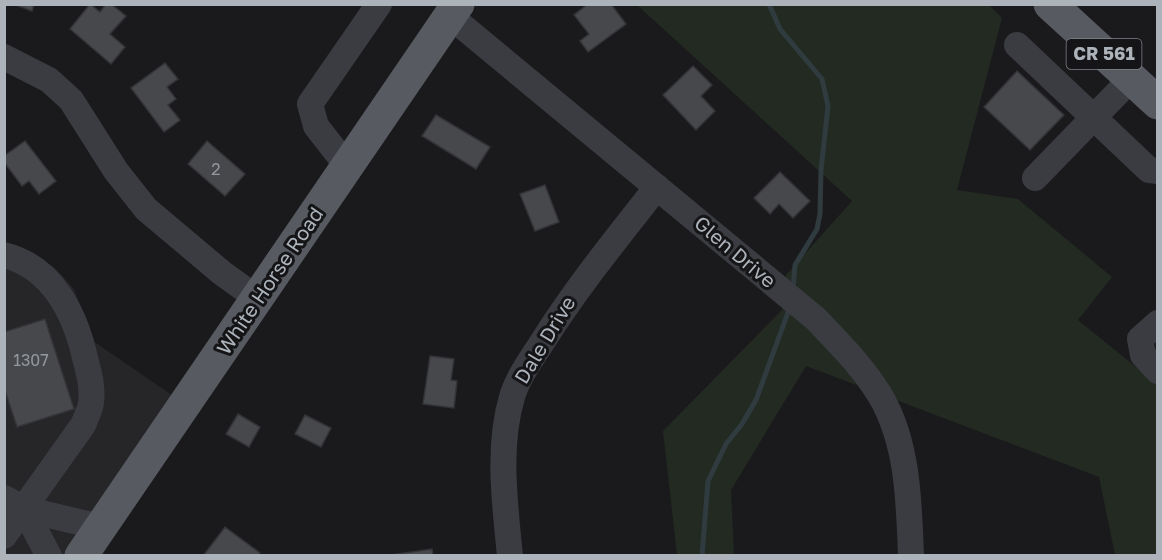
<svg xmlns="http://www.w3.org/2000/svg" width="1162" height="560" font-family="'Golos Text',sans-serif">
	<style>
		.built { fill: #262629 }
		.green { fill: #222a22 }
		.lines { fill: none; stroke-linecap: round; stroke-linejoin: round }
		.stream { stroke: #303b40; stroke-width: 5 }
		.building { fill: #47484c; stroke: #343438; stroke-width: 1.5 }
		.minor { stroke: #3b3c41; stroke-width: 26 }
		.major { stroke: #575a60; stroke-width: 33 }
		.labels { text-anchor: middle; stroke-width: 6; stroke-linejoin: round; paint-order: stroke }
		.number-label { font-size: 16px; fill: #94989f }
		.shield { fill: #151517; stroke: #7f848a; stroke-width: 1.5 }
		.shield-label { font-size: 18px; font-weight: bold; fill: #adb3bb }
		.street-label { font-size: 20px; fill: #adb3bb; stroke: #151517 }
	</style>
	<rect width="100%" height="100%" fill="#1a1a1c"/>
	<path class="built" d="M5,247L31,253L55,268L74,289L93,341L185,404L81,555L5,556Z"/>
	<path class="green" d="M988,4L1002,18L957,190L1018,199L1112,277L1078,320L1157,384V555H1115L1099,477L806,366L731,490L734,555H677L663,431L782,310L786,275L852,201L637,5Z"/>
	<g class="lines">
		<path class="stream" d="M769,4L780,29L822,79L828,106L821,170L820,214L817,229L795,265L793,289
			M702,556L708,481L726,444L742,424L756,400L790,307"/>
	</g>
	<path class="building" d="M13,4H34L32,11Z
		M90,4L100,12L106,4H111L126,16L110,34L125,47L111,64L70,29Z
		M588,4H611L626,24L588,52L580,41L589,34L574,15Z
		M165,63L178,79L167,87L176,99L168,105L180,120L164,132L131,88Z
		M693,66L712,85L701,96L715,111L696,130L663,95Z
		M1017,71L1064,115L1030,150L984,107Z
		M436,115L490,147L476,169L422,136Z
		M25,141L56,181L39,194L29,181L22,186L4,162V156Z
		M207,141L245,174L225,196L188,164Z
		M780,172L810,201L793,218L779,204L770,214L754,198Z
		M545,185L559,222L535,231L520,194Z
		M45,319L74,409L17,427L4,388V332Z
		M430,356L454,359L451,380L457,381L454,408L423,404Z
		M238,414L260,427L249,447L226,434Z
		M305,415L331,428L321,447L295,434Z
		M225,527L260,553L258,556H203Z
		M432,549L433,556H384Z"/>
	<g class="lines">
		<path class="minor" d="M450,16L816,319C836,340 857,361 874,386C908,434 909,499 911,556
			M1017,45L1149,170L1158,171
			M4,57L49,80L71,100L116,171L146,209L222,273L258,299
			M348,167L316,126L310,104L379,4
			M1035,178L1131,79
			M4,255C52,267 75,313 85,358C89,373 93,387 91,403C90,410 86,418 83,425L4,536
			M1158,323L1140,339L1143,355L1158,371
			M4,498L24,509
			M49,556L24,509L100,527
			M510,556C505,504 497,448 512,397C518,377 532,358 543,341C577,287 617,238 657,187"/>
		<path class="major" d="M1050,4L1158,103
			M81,556L458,4"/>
	</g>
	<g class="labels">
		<g class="number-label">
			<text x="216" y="175">2</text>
			<text x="31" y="366">1307</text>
		</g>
		<rect class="shield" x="1066.5" y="39" width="75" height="30" rx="4.5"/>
		<g class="shield-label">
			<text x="1104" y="60">CR 561</text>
		</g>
		<g class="street-label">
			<text transform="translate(735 252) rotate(40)" y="7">Glen Drive</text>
			<text transform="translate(270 281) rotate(-56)" y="7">White Horse Road</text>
			<text transform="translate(545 340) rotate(-59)" y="7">Dale Drive</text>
		</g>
	</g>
	<rect width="1162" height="560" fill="none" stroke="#adb3bb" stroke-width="12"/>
</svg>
